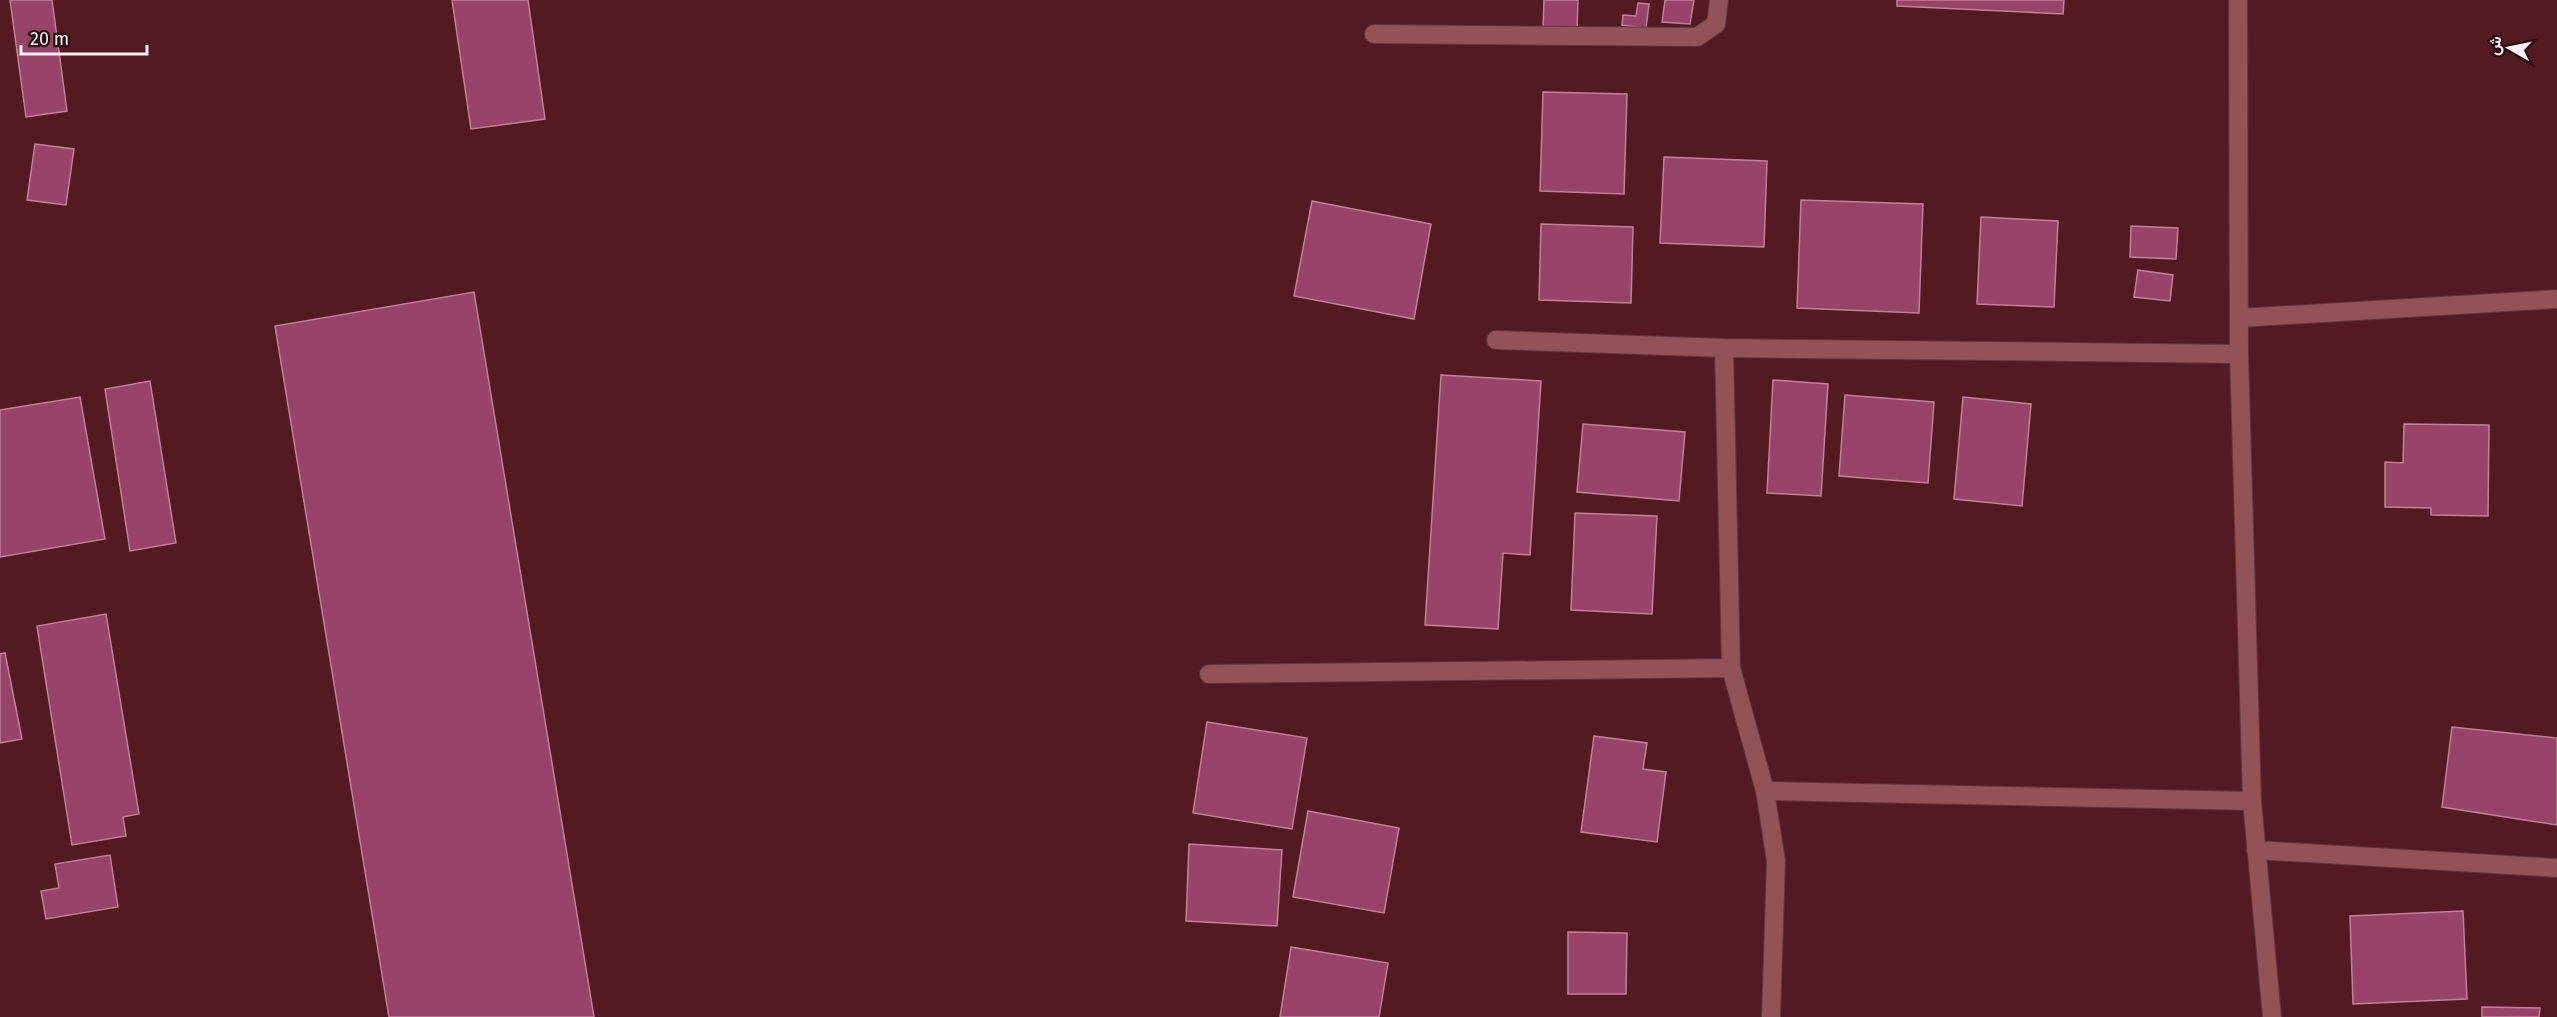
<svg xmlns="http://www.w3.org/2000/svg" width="2557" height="1017" font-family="'Fira Sans',Vazirmatn,sans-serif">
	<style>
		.building { fill: #984368; stroke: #c18199; stroke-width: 1.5 }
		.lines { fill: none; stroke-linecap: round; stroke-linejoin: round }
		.minor-casing { stroke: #61353d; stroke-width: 20 }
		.minor { stroke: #925358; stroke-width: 18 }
	</style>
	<rect width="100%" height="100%" fill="#531a22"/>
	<path class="building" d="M10,0H52L67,111L26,117Z
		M452,0H528L545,119L471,129Z
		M1544,0H1578L1577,30L1543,29Z
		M1665,0H1694L1690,24L1662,22Z
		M1897,0H2064L2063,14L1897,6Z
		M1638,3L1649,4L1646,28L1622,25L1623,15L1636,16Z
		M1543,92L1627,94L1624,194L1540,191Z
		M35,144L74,149L66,205L27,200Z
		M1664,157L1767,161L1764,247L1660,243Z
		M1801,200L1923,204L1919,313L1797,308Z
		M1312,201L1431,224L1414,319L1294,296Z
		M1981,217L2058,221L2054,307L1977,304Z
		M1541,224L1633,227L1631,303L1539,300Z
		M2131,226L2178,228L2176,259L2130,257Z
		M2138,270L2173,275L2170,301L2134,297Z
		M474,292L594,1017H389L275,326Z
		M1441,375L1541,381L1530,555L1503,553L1498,629L1425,625Z
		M1773,380L1828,384L1821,496L1767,493Z
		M150,381L176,543L130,551L105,389Z
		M1845,395L1934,402L1928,483L1839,476Z
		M80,397L105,539L0,557V410Z
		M1963,397L2031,404L2022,506L1954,499Z
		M1583,424L1685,432L1679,501L1577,492Z
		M2404,424L2489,425L2488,516L2431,515V508L2385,507V462L2403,463Z
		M1575,513L1657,516L1652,614L1571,610Z
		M106,614L139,814L123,817L126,836L72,845L37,626Z
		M5,653L22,739L0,743V654Z
		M1207,722L1307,738L1292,829L1193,813Z
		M2452,727L2557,738V825L2442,807Z
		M1594,736L1647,743L1643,769L1666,772L1657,842L1581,832Z
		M1308,811L1399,828L1384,913L1293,897Z
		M1189,844L1282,850L1277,926L1186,921Z
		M110,855L118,907L46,919L41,891L59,888L55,864Z
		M2463,911L2467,999L2353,1004L2350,916Z
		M1568,932L1627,933L1626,994H1568Z
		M1291,947L1388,963L1379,1017H1280Z
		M2482,1007L2540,1008L2539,1017H2482Z"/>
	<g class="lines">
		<defs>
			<path id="minor" d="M2238,0L2239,354L2252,801L2272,1017
				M1374,34L1697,37L1716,24L1719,0
				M2239,318L2557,299
				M1496,340L1724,348L2239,354
				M1724,348L1731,668L1765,791L1776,861L1771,1017
				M1209,674L1731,668
				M1765,791L2252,801
				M2256,850L2557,868"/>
		</defs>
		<use href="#minor" class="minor-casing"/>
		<use href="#minor" class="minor"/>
	</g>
	<g transform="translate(2509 48) rotate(279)" stroke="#290f12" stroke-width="4.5" paint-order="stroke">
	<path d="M0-4.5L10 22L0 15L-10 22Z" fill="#faf2f3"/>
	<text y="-9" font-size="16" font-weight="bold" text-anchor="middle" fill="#faf2f3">ش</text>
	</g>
	<path d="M21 45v9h126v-9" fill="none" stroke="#faf2f3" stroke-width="3"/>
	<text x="30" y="45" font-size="18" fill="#faf2f3" stroke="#290f12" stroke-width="4.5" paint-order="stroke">20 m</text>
</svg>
